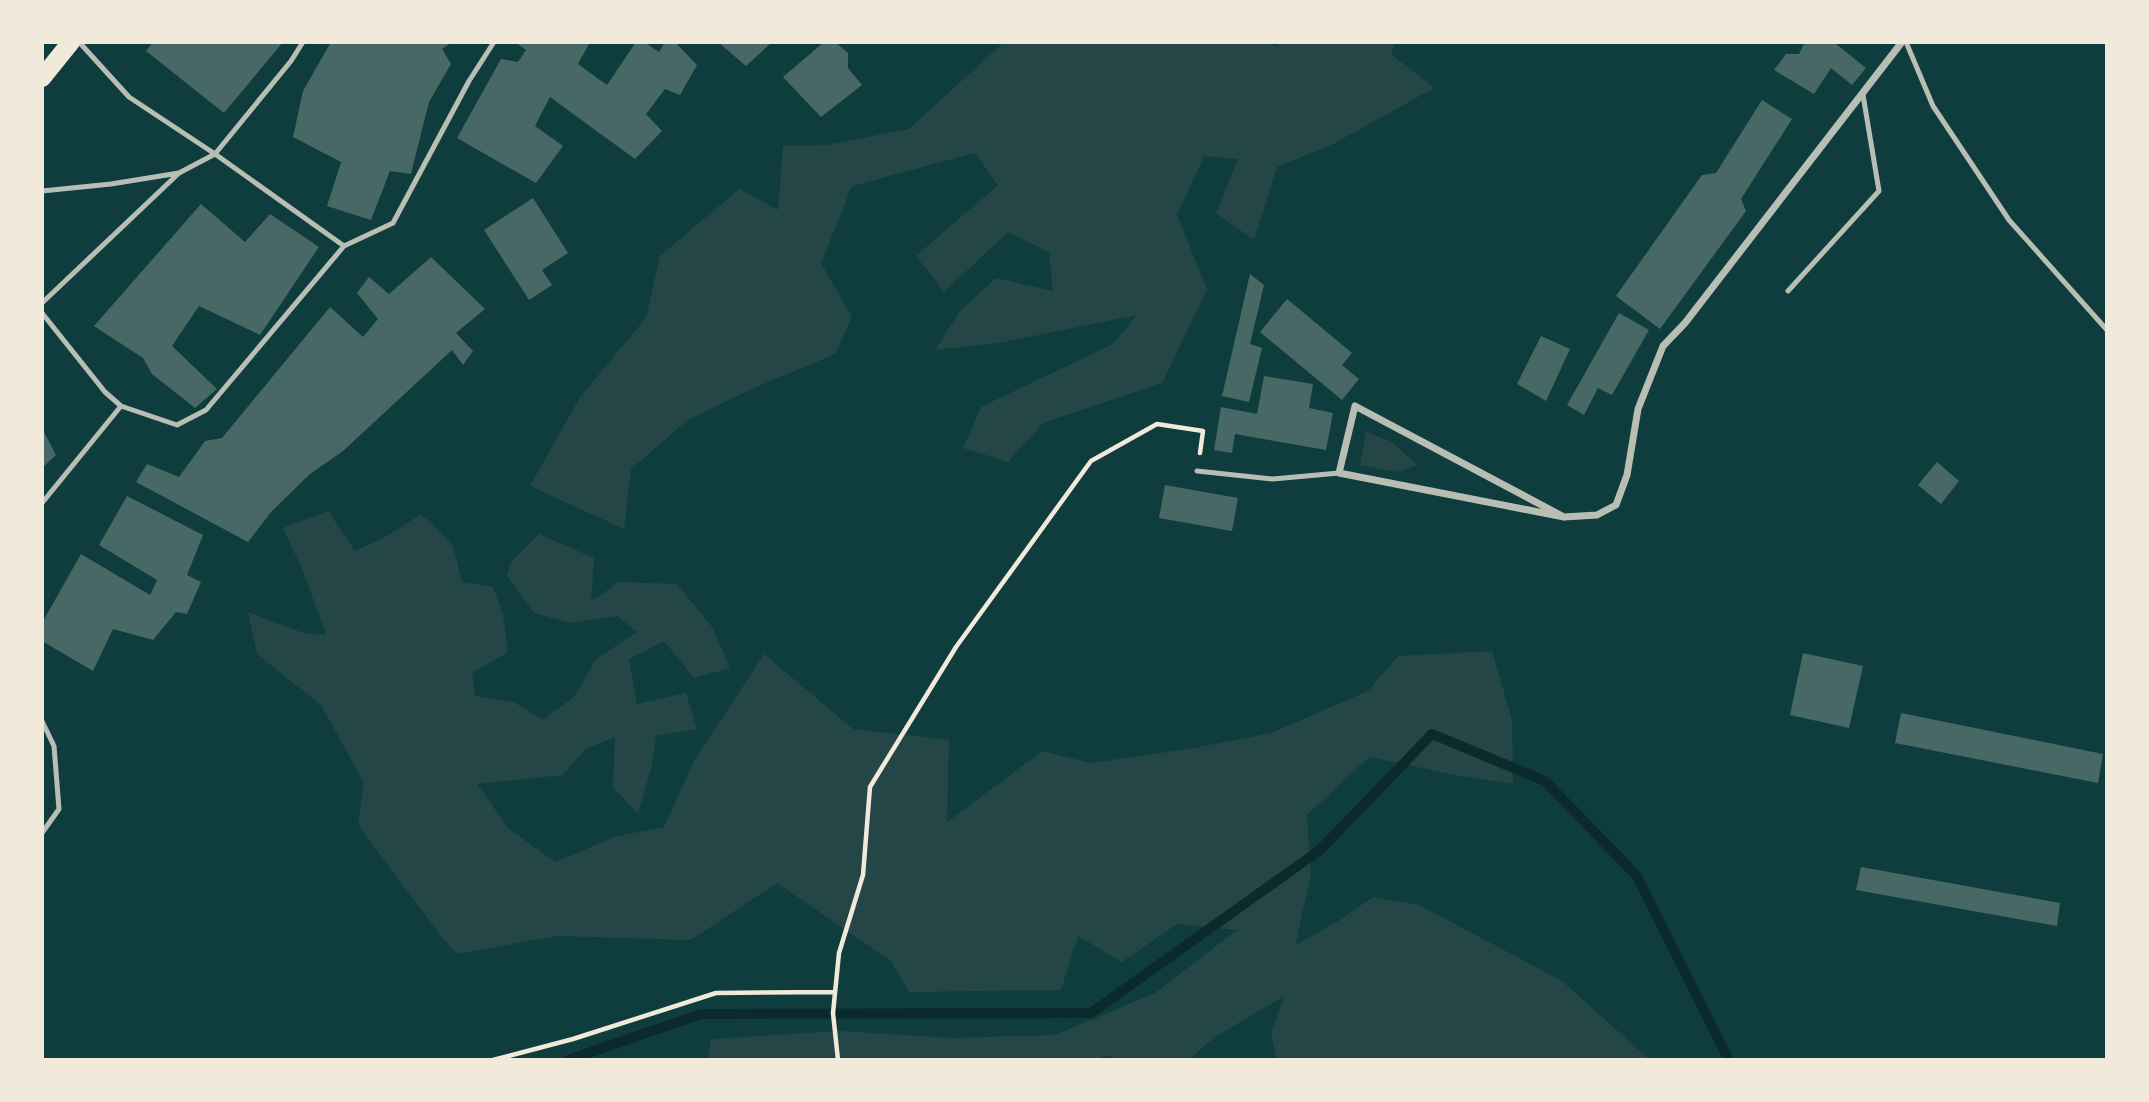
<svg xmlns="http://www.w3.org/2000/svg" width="2149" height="1102" font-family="'Sofia Sans Condensed',sans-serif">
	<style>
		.green { fill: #244646 }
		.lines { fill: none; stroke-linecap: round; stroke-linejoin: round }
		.stream { stroke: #0a2a2b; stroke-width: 10 }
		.building { fill: #486865 }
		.path { stroke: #f1e9da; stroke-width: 4.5 }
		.service { stroke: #b8beb3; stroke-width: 5 }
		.minor { stroke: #b8beb3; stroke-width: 7 }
		.primary { stroke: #f1e9da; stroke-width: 18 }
	</style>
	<rect width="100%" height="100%" fill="#0f3d3e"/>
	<path class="green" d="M1004,42H1264L1281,48L1274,42H1395L1391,54L1434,88L1333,144L1277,167L1254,240L1216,213L1238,159L1204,156L1177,215L1207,290L1162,383L1043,423L1008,462L963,448L981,407L1113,344L1137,315L1005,342L935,350L960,311L996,278L1053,291L1049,252L1008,232L944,292L916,256L998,185L975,153L852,186L821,263L852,317L835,354L754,388L688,420L631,469L624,529L530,486L580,397L646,318L660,256L739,189L778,210L783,146L826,145L909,129Z
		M1366,432L1390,441L1418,465L1397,472L1360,465Z
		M328,511L355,551L389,535L421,514L453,545L462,582L493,587L503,615L508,652L472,673L475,696L514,702L542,720L574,697L596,659L637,632L617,616L572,623L534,613L507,576L511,562L539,534L594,558L591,602L619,582L677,584L713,628L730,668L694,678L664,641L629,659L637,704L686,693L697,729L656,736L651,769L638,814L613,787L615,737L585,749L563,775L477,784L508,828L555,862L617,836L664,827L694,761L764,654L853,729L949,740L947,822L1042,751L1091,763L1188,749L1271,733L1368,691L1398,656L1492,651L1512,720L1513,784L1455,775L1369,757L1307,815L1311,875L1295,946L1343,918L1373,897L1419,905L1562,981L1650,1060H1277L1271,1034L1284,996L1215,1037L1188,1060H1122L1105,1055L1097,1060H707L711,1039L839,1031L952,1038L1055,1035L1155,993L1237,930L1177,924L1122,962L1078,936L1061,990L909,992L891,961L777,883L691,940L558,936L456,954L414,901L358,824L364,783L321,705L257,654L248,612L303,633L326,635L303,571L283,528Z"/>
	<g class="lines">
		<path class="stream" d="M568,1060L701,1014L1091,1013L1320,850L1432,734L1545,781L1637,876L1729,1060"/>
	</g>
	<path class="building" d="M153,42H283L224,113L146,51Z
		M331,42H452L442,49L451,64L429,102L411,174L390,171L371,220L327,206L341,162L293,137L303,91Z
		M515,42H590L578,64L607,85L636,42H644L659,52L665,42H675L697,65L680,95L665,89L646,114L662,131L635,159L550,97L535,126L563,146L536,183L457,138L501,59L518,62L526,50Z
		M718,42H772L746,66Z
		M824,42H835L848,53V68L862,85L821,117L783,77Z
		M1805,42H1838L1836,44L1866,68L1852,85L1831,68L1814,94L1774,70L1786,54H1799Z
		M1762,100L1792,119L1741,199L1746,211L1660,329L1616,296L1702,175L1716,173Z
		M533,198L568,253L542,270L552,285L529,300L484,230Z
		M201,204L245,242L270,214L319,247L260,335L199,306L172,346L217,389L195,408L152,374L143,358L94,326Z
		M431,257L485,309L456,333L473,351L463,365L452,350L343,451L310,474L271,512L248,542L136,482L147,464L179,477L205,441L222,438L330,307L363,337L378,319L357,293L369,277L389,294Z
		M1250,274L1264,285L1250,344L1262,348L1249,402L1222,396Z
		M1287,299L1352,353L1342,365L1359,379L1342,400L1260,332Z
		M1619,313L1649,330L1612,395L1598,388L1584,415L1567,405Z
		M1541,336L1570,349L1546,401L1517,384Z
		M1264,376L1313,384L1309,408L1333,413L1326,450L1235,434L1232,453L1214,450L1221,407L1257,414Z
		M42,428L56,455L42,468Z
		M1937,462L1959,481L1941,504L1918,485Z
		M1165,485L1238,498L1232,531L1159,518Z
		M127,496L203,535L187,575L201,582L187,614L176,612L153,640L113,629L93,671L42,641V623L81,554L150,595L157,580L99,545Z
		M1803,653L1863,666L1849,728L1790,715Z
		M1901,713L2103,754L2098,783L1895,743Z
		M1861,867L2060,903L2057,926L1856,890Z"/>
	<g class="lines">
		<path class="path" d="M493,1060L573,1039L716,993L835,992
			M838,1060L833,1013L839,953L863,875L870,787L956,647L1091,461L1157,424L1203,431L1200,453"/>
		<path class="service" d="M79,42L129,97L215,154
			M303,42L291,61L215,154L344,246L393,223L469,81L494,42
			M1906,42L1933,106L2009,220L2107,330
			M42,191L111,184L179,173
			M1788,291L1879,191L1863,95
			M42,303L179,173L215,154
			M42,313L105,392L121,406
			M1197,471L1273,479L1339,473
			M42,503L121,406L177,425L206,410L344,246
			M42,721L54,746L59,809L42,833"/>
		<path class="minor" d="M1564,517L1355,406L1339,473L1564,517L1597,515L1616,505L1627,475L1638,409L1663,346L1685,323L1902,42"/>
		<path class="primary" d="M42,78L71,42"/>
	</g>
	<rect width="2149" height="1102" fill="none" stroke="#f1e9da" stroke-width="88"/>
</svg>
